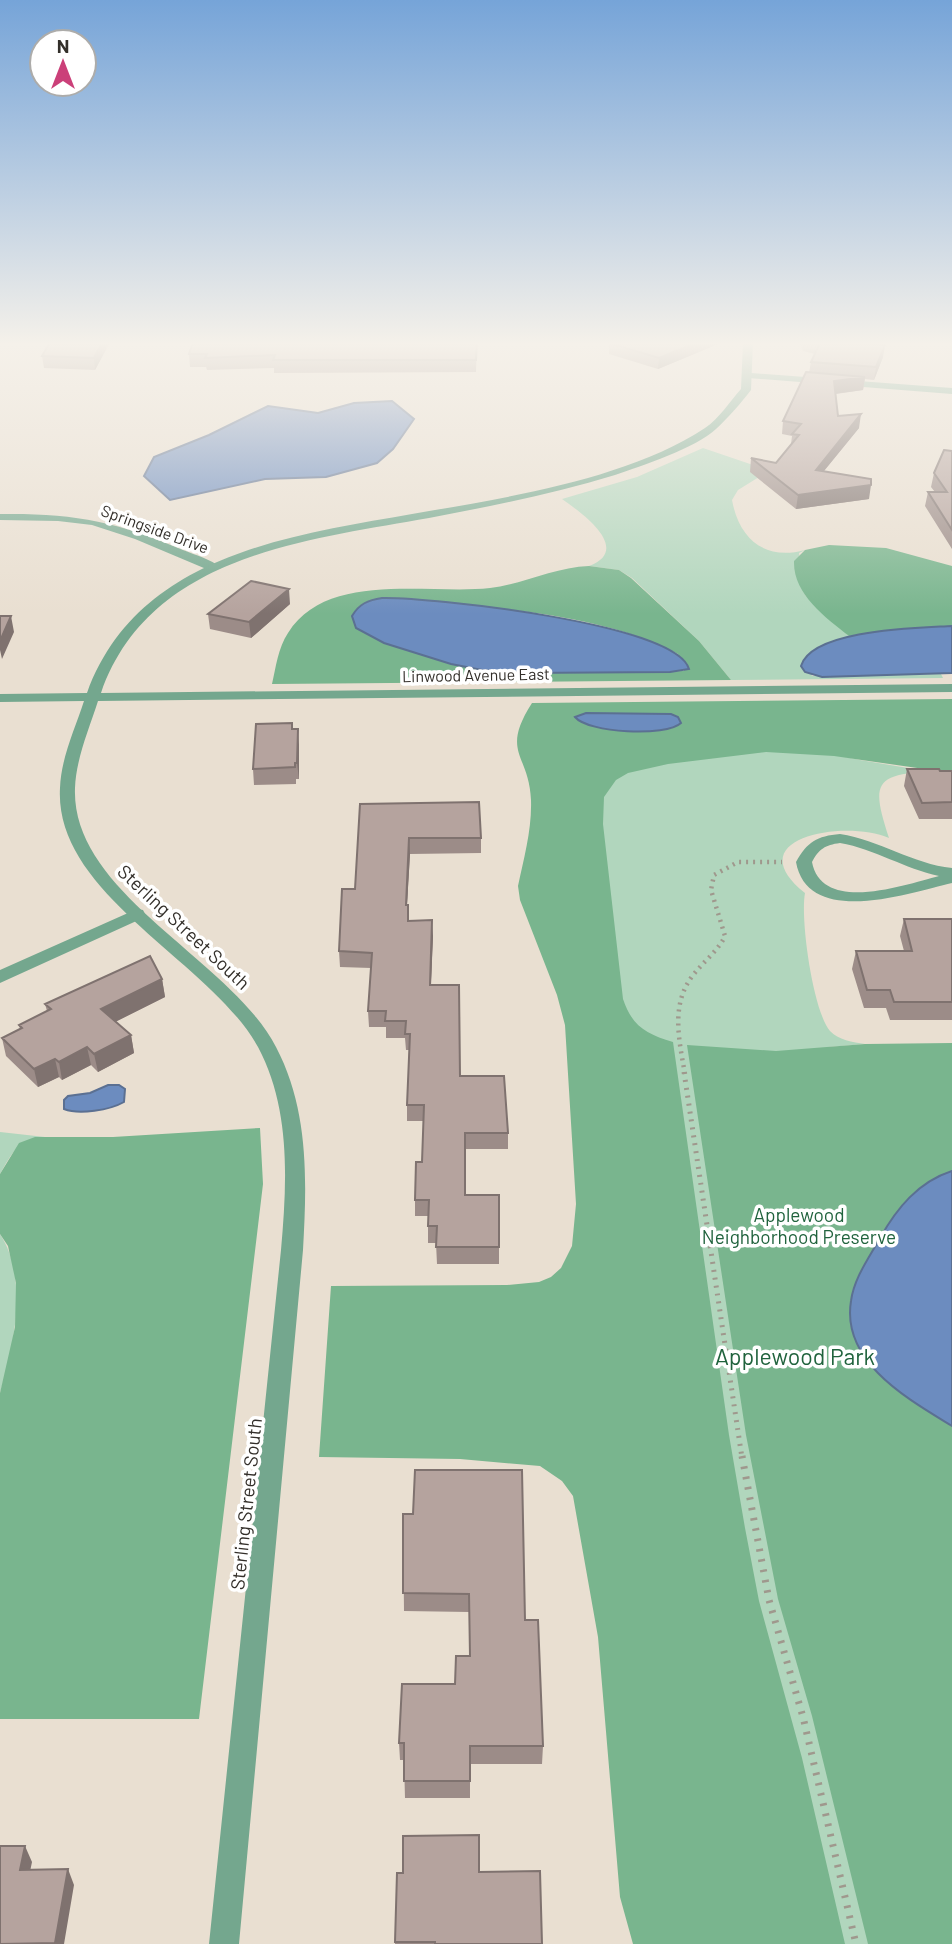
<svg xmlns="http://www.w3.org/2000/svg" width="952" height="1944" font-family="Barlow,sans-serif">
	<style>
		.green { fill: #b1d6bd }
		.forest { fill: #79b58e; fill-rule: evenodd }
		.water { fill: #6c8cbf; stroke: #5b7092; stroke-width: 2 }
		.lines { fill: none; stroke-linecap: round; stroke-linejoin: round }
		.path-far2 { stroke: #9f988d; stroke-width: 4.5; stroke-dasharray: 2 5; stroke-linecap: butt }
		.path-far1 { stroke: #9f988d; stroke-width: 5; stroke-dasharray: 2 6; stroke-linecap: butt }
		.path { stroke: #9f988d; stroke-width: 7; stroke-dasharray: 2.5 8; stroke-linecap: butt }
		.minor { fill: #74a78e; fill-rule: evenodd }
		.tertiary { fill: #74a78e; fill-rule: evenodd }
		.wall { fill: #9c8c88 }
		.shaded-wall { fill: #7f726f }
		.building { fill: #b5a39e; stroke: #7f726f; stroke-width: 2 }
		.labels { text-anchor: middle; stroke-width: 7; stroke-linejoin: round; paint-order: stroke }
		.far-street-label { font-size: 16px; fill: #332f2a; stroke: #fff }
		.street-label { font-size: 19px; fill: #332f2a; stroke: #fff }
		.park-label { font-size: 19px; fill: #20633d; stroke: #fff }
		.near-park-label { font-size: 23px; fill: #20633d; stroke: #fff }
	</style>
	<rect width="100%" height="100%" fill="#e9dfd1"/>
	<path class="green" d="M703,448L753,465L759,477L738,490L732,500C739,539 765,561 805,550L799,553L805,595L849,636L836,640L806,658L812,676L941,674L943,678L731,680L699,641L632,578L619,570L589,566C634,549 579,511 562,499L637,477Z
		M585,703L860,760L932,772C872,773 872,786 889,838C844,819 736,838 805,893C800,919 813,1011 830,1031C838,1040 853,1042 865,1044L829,1047L952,1076V1944H725Z
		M0,1132L45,1137C19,1138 12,1153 0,1174Z
		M0,1234C29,1279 14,1345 0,1393Z"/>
	<path class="forest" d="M829,545L886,548L952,566V626L849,636C825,617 793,594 794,561L805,550Z
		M589,566L619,570L631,578L699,641L731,680L272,684C276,667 278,648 288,633C327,570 429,595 490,588C524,584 555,567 589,566ZM410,599C499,610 597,612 678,654L684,671L520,673L451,664L384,643Z
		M952,699V773L834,756L766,752L668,764L628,773L616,780L604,797L603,824L623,999C632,1026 646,1034 673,1042L729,1435L745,1528L759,1601L802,1758L845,1944H633L620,1897L598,1637L573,1496L562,1481L540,1466L460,1459L319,1457L331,1286L507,1285L539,1282L551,1277L561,1268L572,1246L576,1204L565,1025L557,995L520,900L518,886C524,858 532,829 531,800C529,753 500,753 532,703Z
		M952,1043V1171L946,1173L850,1321C857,1370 913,1402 952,1426V1944H868L812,1716L778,1599L746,1435L687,1045L776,1051L865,1044Z
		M260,1128L263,1184L199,1719H0V1393L15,1327L16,1283L8,1246L0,1234V1174L19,1143L35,1137H113Z"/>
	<path class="water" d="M392,401L414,419L393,449L377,463L326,477L265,479L170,500L144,476L154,457L209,435L268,406L318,413L354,403Z
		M382,598C429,597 676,623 689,669L670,672L520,673L482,670L451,664L384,643L356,628L352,616C359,604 368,600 382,598Z
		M952,626V673L822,677L805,672L801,666C812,629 920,628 952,626Z
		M586,713L671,714L678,717L681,723C666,737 588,733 575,717Z
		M108,1085H119L125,1089L124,1102C110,1110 79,1115 64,1109V1100L68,1096L90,1093Z
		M952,1171V1426C908,1399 841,1362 851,1301C854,1278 869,1258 880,1238C897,1208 918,1182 952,1171Z"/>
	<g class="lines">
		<path class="path-far2" d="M685,1074C679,1040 670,1003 694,974C704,961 718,951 725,936L711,890L714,875L738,862H782"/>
		<path class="path-far1" d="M684,1072L742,1458"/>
		<path class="path" d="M742,1456L769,1600L803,1717L856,1944"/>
		<path class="minor" d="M751,373L952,388V394L748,378V374Z
			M0,514C72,513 116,521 183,550C195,555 211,559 221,568L211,571L135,539L92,525L58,521L0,520Z
			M840,834C879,840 913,864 952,868V883C912,892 808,929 796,862C807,842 817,836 840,834ZM840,843C875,849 905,869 939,876C907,884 822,915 812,862C819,849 825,845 840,843Z
			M137,909L143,910L145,914L143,918L0,983V970Z"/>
		<path class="tertiary" d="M743,342H753L751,390C741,403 728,418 716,429C696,448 641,466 615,475C554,494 491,506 429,518C306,540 149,555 101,693L952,684V692L98,701C89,729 76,759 75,788C71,894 230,958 276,1047C309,1110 307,1180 303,1250L239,1944H209L281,1250C287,1182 291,1109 258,1047C211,961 54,895 60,788C61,758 75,729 84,701L0,702V694L87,693C137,556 286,536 412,514C504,498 626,480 705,428C719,419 730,401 741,389Z"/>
	</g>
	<path class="wall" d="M110,342L95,370L44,368L42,356Z
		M477,342L476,372L274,373V368L207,370L206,367H190L189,354Z
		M612,342H723L658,369L609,354V343Z
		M799,342H865L883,357L874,380L865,379L863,390L836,394L838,416L859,428L824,471L869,499L796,509L750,472L751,458L776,463L791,444L792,436L782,434L783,421L809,373L811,362L815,354L803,351Z
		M952,451V549L925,506L928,492H935L931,487L934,473Z
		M290,604L251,638L210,629L208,614Z
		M292,729L299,745V779H296V784L254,785L253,769Z
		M907,769L952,771V819H919L904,786Z
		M360,804L481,838V853L410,854L407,905L409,921L433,936L431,985L460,1076L508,1133V1149H465V1195L499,1247V1264H437L436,1243H428V1216H415V1200L422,1162L424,1121H407V1105L409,1050H406L405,1038H386V1027H369L368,1011L371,968L340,967L339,951L355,889Z
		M904,919H952V1020H890L886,1008H864L852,969L856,951H904L900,936Z
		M162,979L165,997L115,1022L131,1035L134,1053L98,1072L91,1065L62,1080L59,1077L38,1087L6,1056L2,1038L20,1029L19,1025L47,1011L45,1004Z
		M403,1514L525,1620L543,1746L542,1764H470V1798H405L404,1760H400L399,1743L455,1684L470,1656L469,1612L404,1611Z
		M479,1872L542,1944H395L397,1873Z"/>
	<path class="shaded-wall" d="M102,342H110L95,370L94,358Z
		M698,342H723L658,369L659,358Z
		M885,345L883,357L874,380L876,367Z
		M865,377L863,390L833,394L834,381Z
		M861,414L859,428L814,483L816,470Z
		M871,485L869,499L796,509L798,495Z
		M289,589L290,604L251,638L249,622Z
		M11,616L14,632L2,659L0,650V641Z
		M298,729L299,745V779L297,763Z
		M409,838L410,854L406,920V905Z
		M432,920L433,936L430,1001V985Z
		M162,979L165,997L105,1027L101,1009Z
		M131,1035L134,1053L98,1072L94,1054Z
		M87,1047L91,1065L62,1080L59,1062Z
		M55,1059L59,1077L38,1087L34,1069Z
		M25,1846L32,1862L27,1886L20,1870Z
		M68,1869L74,1885L64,1944H55Z"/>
	<path class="building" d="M50,342H102L94,358L42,356Z
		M193,342H477L476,360H273L275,355L205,358L207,354H189Z
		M612,342H698L659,358L609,343Z
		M818,342H865L866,343L885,345L876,367L811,362L820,343Z
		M806,372L865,377L834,381L838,416L861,414L816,470L871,479V485L798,495L751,458L776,463L799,435L792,434L801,424L783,421Z
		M944,450L952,451V530L928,492H947L934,473Z
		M251,581L289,589L249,622L208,614Z
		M0,616H11L0,641Z
		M292,723V729H298L297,763H295V767L253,769L256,724Z
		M907,769H939L940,771H952V802L922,803Z
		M479,802L481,838H409L406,905H408V921L432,920L430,985H459L460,1076H504L508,1133H465V1195H499V1247H436L437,1226H428L429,1200H415L416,1162H422L424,1105H407L410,1034H405L406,1021H385L386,1011H368L372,953L339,951L342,889H355L360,804Z
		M904,919H952V1002H894L890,990H867L856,951H912Z
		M150,956L162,979L101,1009L131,1035L94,1054L87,1047L59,1062L55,1059L34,1069L2,1038L22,1028L19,1025L51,1009L45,1004Z
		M415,1470H522L525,1620H538L543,1746H470V1781H404V1743H399L402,1684H455L456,1656H470L469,1594L403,1593V1514H413Z
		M479,1835V1872L540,1871L542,1944H435V1942H395L397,1873H403V1836Z
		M0,1846H25L20,1870L68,1869L55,1943L0,1944Z"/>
	<linearGradient id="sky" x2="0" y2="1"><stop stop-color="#76a4d8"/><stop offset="0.56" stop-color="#f5f1ea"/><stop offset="1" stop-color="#f5f1ea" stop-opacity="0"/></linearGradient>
	<rect width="952" height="614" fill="url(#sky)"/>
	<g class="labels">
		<g class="far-street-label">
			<text transform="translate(155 529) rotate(20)" y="6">Springside Drive</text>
			<text transform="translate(476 675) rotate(-1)" y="6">Linwood Avenue East</text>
		</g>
		<g class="street-label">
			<text transform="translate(184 927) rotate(43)" y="7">Sterling Street South</text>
			<text transform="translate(246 1504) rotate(-84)" y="7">Sterling Street South</text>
		</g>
		<g class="park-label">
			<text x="799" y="1222">Applewood<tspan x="799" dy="22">Neighborhood Preserve</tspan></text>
		</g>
		<g class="near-park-label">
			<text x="795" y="1365">Applewood Park</text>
		</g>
	</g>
	<g transform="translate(63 63)"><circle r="33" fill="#ffffff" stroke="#adacaa" stroke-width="2"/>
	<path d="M0-5L12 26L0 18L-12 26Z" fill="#cb4079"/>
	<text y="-10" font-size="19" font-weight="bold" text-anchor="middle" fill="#332f2a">N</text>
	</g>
</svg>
